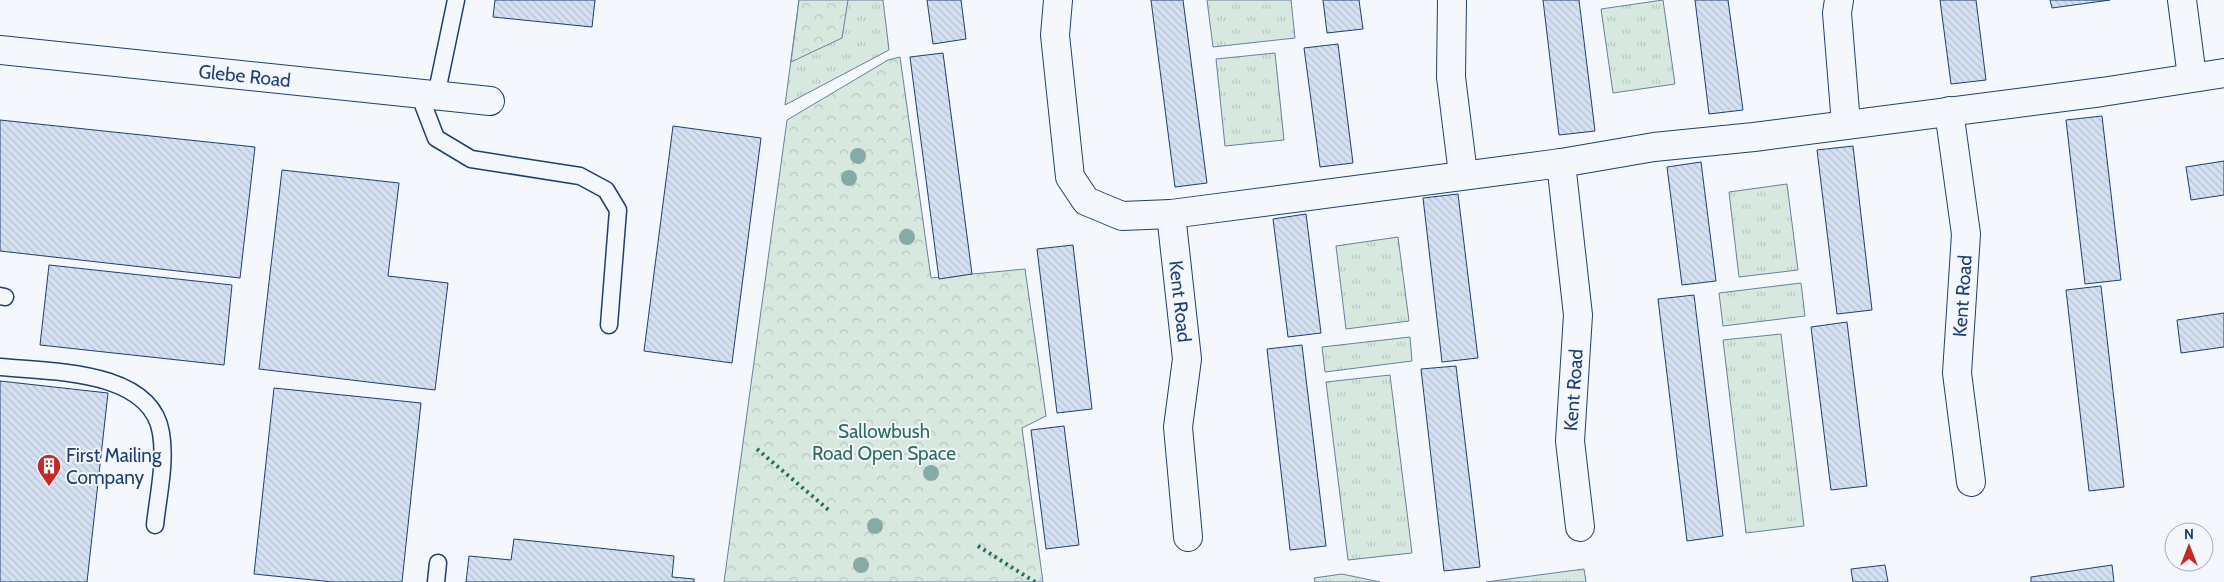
<svg xmlns="http://www.w3.org/2000/svg" width="2224" height="582" font-family="Cabin,sans-serif">
	<style>
		.grass { fill: url(#grass-tufts); stroke: #687fa3 }
		.forest { fill: url(#forest-crowns); stroke: #687fa3 }
		.building { fill: url(#building-back-hatch); stroke: #1d3f73 }
		.lines { fill: none; stroke-linecap: round; stroke-linejoin: round }
		.service-casing { stroke: #1d3f73; stroke-width: 19 }
		.minor-casing { stroke: #1d3f73; stroke-width: 30 }
		.service { stroke: #f4f7fb; stroke-width: 16 }
		.minor { stroke: #f4f7fb; stroke-width: 28 }
		.hedge { stroke: #2c6c60; stroke-width: 4; stroke-dasharray: 2.5 4; stroke-linecap: butt }
		.tree { fill: #86aba6 }
		.labels { text-anchor: middle; stroke-width: 4; stroke-linejoin: round; paint-order: stroke }
		.street-label { font-size: 19px; fill: #1d3f73; stroke: #f4f7fb }
		.park-label { font-size: 19px; fill: #2c6c60; stroke: #f4f7fb }
		.poi-label { font-size: 19px; fill: #1d3f73; stroke: #f4f7fb; text-anchor: start }
	</style>
	<defs>
		<pattern id="grass-tufts" width="24" height="20" patternUnits="userSpaceOnUse" patternTransform="scale(1.25)"><rect width="24" height="20" fill="#d7e8df"/><path d="M3 7l-1-3M5 7V3M7 7l1-3M15 17l-1-3M17 17v-4M19 17l1-3" fill="none" stroke="#b8c8c3"/></pattern>
		<pattern id="forest-crowns" width="20" height="18" patternUnits="userSpaceOnUse" patternTransform="scale(1.25)"><rect width="20" height="18" fill="#d7e8df"/><path d="M2 6a3 3 0 1 1 6 0M12 15a3 3 0 1 1 6 0" fill="none" stroke="#b8c8c3"/></pattern>
		<pattern id="building-back-hatch" width="6" height="6" patternUnits="userSpaceOnUse" patternTransform="scale(1.25)"><rect width="6" height="6" fill="#d5e0f0"/><path d="M-1 5l2 2M0 0l6 6M5-1l2 2" fill="none" stroke="#b6c1d1"/></pattern>
	</defs>
	<rect width="100%" height="100%" fill="#f4f7fb"/>
	<path class="grass" d="M799,0H883L889,50L785,105Z
		M1207,0H1291L1295,38L1213,47Z
		M1663,0L1675,84L1613,93L1601,9Z
		M1275,53L1284,140L1225,146L1216,59Z
		M1787,184L1798,270L1739,277L1729,192Z
		M1398,237L1409,321L1346,329L1336,246Z
		M1801,283L1805,316L1723,326L1719,293Z
		M1781,334L1804,526L1746,533L1723,340Z
		M1410,337L1412,361L1325,372L1322,347Z
		M1390,375L1412,553L1348,560L1326,382Z
		M1584,569L1586,582H1486Z
		M1342,574L1380,582H1315L1314,578Z"/>
	<path class="forest" d="M799,0H848L842,38L791,62Z
		M900,57L931,278L1025,269L1046,416L1022,428L1043,582H724L787,120L888,60Z"/>
	<path class="building" d="M495,0H595L592,27L493,17Z
		M927,0H961L966,39L933,44Z
		M1151,0H1183L1207,183L1175,187Z
		M1323,0H1359L1363,29L1327,33Z
		M1543,0H1579L1595,131L1559,135Z
		M1695,0H1728L1743,110L1709,114Z
		M1940,0H1976L1986,80L1951,84Z
		M2050,0H2110L2052,8Z
		M1338,44L1353,163L1320,167L1304,48Z
		M943,53L972,274L939,279L910,57Z
		M2102,116L2121,280L2085,284L2066,120Z
		M0,120L255,147L240,278L0,251Z
		M673,126L761,138L732,363L644,351Z
		M1853,146L1872,310L1837,314L1817,150Z
		M2224,161V195L2191,200L2186,167Z
		M1701,162L1716,281L1682,285L1667,167Z
		M282,170L399,183L388,276L448,283L435,390L259,369Z
		M1458,194L1478,358L1442,362L1423,198Z
		M1306,214L1321,333L1288,337L1273,219Z
		M1073,245L1092,409L1057,413L1037,249Z
		M49,265L232,285L224,365L40,345Z
		M2101,286L2124,487L2089,491L2066,290Z
		M1694,295L1723,536L1687,541L1658,299Z
		M2224,313V347L2181,353L2177,320Z
		M1847,322L1867,486L1831,490L1811,327Z
		M1302,345L1326,546L1290,550L1267,349Z
		M1456,366L1480,567L1444,571L1421,369Z
		M0,381L108,393L87,582H0Z
		M274,388L421,403L402,582H333L254,574Z
		M1064,426L1079,545L1046,549L1031,430Z
		M514,539L674,556L672,577L694,579V582H466L469,556L511,560Z
		M1885,565L1888,582H1853L1851,569Z
		M2112,565L2114,582H2031V577Z"/>
	<g class="lines">
		<defs>
			<path id="service" d="M419,94L436,138L471,159L580,176L606,190L618,210L609,325
				M436,96L456,0
				M0,296L5,297
				M0,367C49,372 151,369 161,433C166,463 158,496 155,525
				M436,582L438,563"/>
			<g id="minor">
				<path d="M1058,0L1055,35L1070,177L1086,201L1122,216L1171,214L1561,163L1654,147L1754,137L2102,92L2224,73"/>
				<path d="M1452,0L1451,77L1463,174"/>
				<path d="M1839,0L1837,13L1846,124"/>
				<path d="M2182,0L2192,77"/>
				<path id="s1" d="M0,50L490,101"/>
				<path d="M1949,111L1966,234L1957,373L1971,482"/>
				<path d="M1561,163L1578,315L1570,441L1580,527"/>
				<path id="s2" d="M1171,214L1187,359L1178,427L1188,537"/>
			</g>
		</defs>
		<use href="#service" class="service-casing"/>
		<use href="#minor" class="minor-casing"/>
		<use href="#service" class="service"/>
		<use href="#minor" class="minor"/>
		<path class="hedge" d="M757,449L831,512
			M978,546L1035,582"/>
	</g>
	<g class="tree">
		<circle cx="858" cy="156" r="8"/>
		<circle cx="849" cy="178" r="8"/>
		<circle cx="907" cy="237" r="8"/>
		<circle cx="931" cy="473" r="8"/>
		<circle cx="875" cy="526" r="8"/>
		<circle cx="861" cy="565" r="8"/>
	</g>
	<defs>
		<symbol id="building-pin" viewBox="-11 -11 22 30"><path d="M0 17L-7.5 6A9.5 9.5 0 1 1 7.5 6Z" fill="#c62828" stroke="#f4f7fb"/><path d="M-4-6H4V6H1V3H-1V6H-4ZM-2.5-4.3h1.7v1.8h-1.7ZM.8-4.3h1.7v1.8H.8ZM-2.5-1h1.7V.8h-1.7ZM.8-1h1.7V.8H.8Z" fill="#fff"/></symbol>
	</defs>
	<g fill-rule="evenodd">
		<use href="#building-pin" x="35" y="452" width="28" height="38"/>
	</g>
	<g class="labels">
		<g class="street-label">
			<text dy="7" stroke="none"><textPath href="#s1" startOffset="246">Glebe Road</textPath></text>
			<text transform="translate(1962 296) rotate(-86)" y="7">Kent Road</text>
			<text dy="7" stroke="none"><textPath href="#s2" startOffset="88">Kent Road</textPath></text>
			<text transform="translate(1573 390) rotate(-86)" y="7">Kent Road</text>
		</g>
		<g class="park-label">
			<text x="884" y="438">Sallowbush<tspan x="884" dy="22">Road Open Space</tspan></text>
		</g>
		<g class="poi-label">
			<text x="66" y="462">First Mailing<tspan x="66" dy="22">Company</tspan></text>
		</g>
	</g>
	<g transform="translate(2189 547)"><circle r="24" fill="#f4f7fb" stroke="#9eadc5"/>
	<path d="M0-4L9 19L0 12L-9 19Z" fill="#c62828"/>
	<text y="-8" font-size="14" font-weight="bold" text-anchor="middle" fill="#1d3f73">N</text>
	</g>
</svg>
